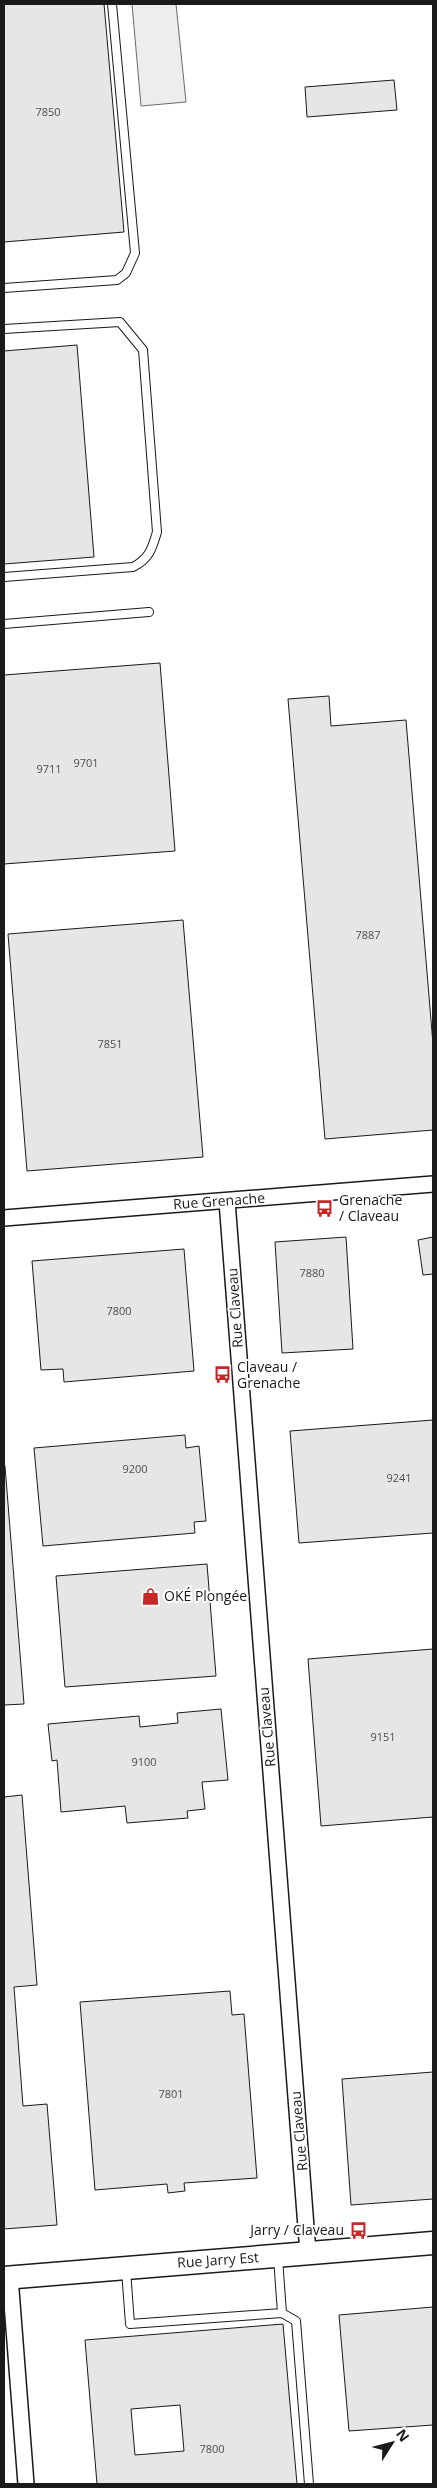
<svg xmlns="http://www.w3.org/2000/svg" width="437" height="2488" font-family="'Open Sans',sans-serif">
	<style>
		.parking { fill: #ededed; stroke: #6a6a6a }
		.building { fill: #e6e6e6; stroke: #1a1a1a; fill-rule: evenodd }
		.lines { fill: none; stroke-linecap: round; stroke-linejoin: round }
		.lane-casing { stroke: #1a1a1a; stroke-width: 10 }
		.street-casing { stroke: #1a1a1a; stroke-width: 18 }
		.secondary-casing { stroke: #1a1a1a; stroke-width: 25 }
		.lane { stroke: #fff; stroke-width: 8 }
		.street { stroke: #fff; stroke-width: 15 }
		.secondary { stroke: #fff; stroke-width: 22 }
		.labels { text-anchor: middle; stroke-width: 4; stroke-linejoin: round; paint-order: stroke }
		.number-label { font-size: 11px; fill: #4d4d4d }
		.poi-label { font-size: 14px; fill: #1a1a1a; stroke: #fff; text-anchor: start }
		.street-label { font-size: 14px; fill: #1a1a1a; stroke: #fff }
	</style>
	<rect width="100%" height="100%" fill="#fff"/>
	<path class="parking" d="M132,4H176L186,102L141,106Z"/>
	<path class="building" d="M4,4H104L124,232L4,242Z
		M394,80L397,110L307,117L305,87Z
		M77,345L94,557L4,564V351Z
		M160,663L175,851L4,864V675Z
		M329,696L331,726L406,720L433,1044V1130L325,1139L288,699Z
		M183,920L203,1157L27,1171L8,934Z
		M346,1237L353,1349L282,1353L275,1242Z
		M433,1237V1274L423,1275L418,1240Z
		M184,1249L194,1371L64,1382L63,1369L41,1370L32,1261Z
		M433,1420V1533L299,1543L290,1431Z
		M185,1435L186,1448L199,1446L206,1521L194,1522L195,1533L43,1546L34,1448Z
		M5,1466L24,1704L4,1705V1467Z
		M207,1564L216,1676L65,1687L56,1576Z
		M433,1649V1817L321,1826L308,1659Z
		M221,1709L228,1780L202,1782L205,1809L187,1811L188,1818L127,1823L125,1806L61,1812L57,1760L52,1761L48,1724L139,1716L140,1727L178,1723L177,1713Z
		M22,1795L37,1985L14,1987L23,2106L47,2104L57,2225L4,2229V1797Z
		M230,1991L232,2015L244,2014L257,2178L184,2183L185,2191L168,2193L167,2184L95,2190L80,2002Z
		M433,2072V2199L351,2205L342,2079Z
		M433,2307V2425L349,2431L339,2315Z
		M283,2324L297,2484H97L85,2340ZM180,2405L184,2451L135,2455L131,2409Z"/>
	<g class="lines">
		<defs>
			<path id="lane" d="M4,288L117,280L126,273L135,253L112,4
				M4,329L120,322L143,350L157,532C152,549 149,559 133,567L4,577
				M4,624L149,612
				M126,2270L130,2324L282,2313L278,2258
				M282,2313L296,2321L309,2484"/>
			<path id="street" d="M227,1201L308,2253
				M4,1218L433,1184
				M10,2277L26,2484"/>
			<path id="secondary" d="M4,2278L433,2243"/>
		</defs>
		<use href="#lane" class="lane-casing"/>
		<use href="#street" class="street-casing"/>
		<use href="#secondary" class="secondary-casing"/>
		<use href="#lane" class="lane"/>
		<use href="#street" class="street"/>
		<use href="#secondary" class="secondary"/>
	</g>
	<defs>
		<symbol id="bus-bare" viewBox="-9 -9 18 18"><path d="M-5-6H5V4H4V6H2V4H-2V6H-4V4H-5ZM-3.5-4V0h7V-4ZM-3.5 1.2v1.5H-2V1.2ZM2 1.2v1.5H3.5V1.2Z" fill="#c62828" stroke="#fff" stroke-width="2.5" paint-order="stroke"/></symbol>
		<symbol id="shop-bare" viewBox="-9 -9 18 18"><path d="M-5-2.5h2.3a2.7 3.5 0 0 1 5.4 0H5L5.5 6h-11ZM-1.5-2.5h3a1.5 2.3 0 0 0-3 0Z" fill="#c62828" stroke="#fff" stroke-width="2.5" paint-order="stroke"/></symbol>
	</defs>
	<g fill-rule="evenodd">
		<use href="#bus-bare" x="312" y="1196" width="25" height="25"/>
		<use href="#bus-bare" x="210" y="1362" width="25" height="25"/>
		<use href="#shop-bare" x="138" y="1584" width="25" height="25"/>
		<use href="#bus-bare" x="346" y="2218" width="25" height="25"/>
	</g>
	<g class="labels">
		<g class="number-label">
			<text x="48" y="116">7850</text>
			<text x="86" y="767">9701</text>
			<text x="49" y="773">9711</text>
			<text x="368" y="939">7887</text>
			<text x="110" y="1048">7851</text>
			<text x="312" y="1277">7880</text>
			<text x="119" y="1315">7800</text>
			<text x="135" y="1473">9200</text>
			<text x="399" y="1482">9241</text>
			<text x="383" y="1741">9151</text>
			<text x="144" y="1766">9100</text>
			<text x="171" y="2098">7801</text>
			<text x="212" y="2453">7800</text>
		</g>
		<g class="poi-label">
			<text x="339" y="1205">Grenache<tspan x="339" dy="16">/ Claveau</tspan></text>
			<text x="237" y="1372">Claveau /<tspan x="237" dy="16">Grenache</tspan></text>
			<text x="164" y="1601">OKÉ Plongée</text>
			<text x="344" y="2235" text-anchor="end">Jarry / Claveau</text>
		</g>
		<g class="street-label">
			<text transform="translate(219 1201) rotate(-4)" y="5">Rue Grenache</text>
			<text transform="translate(235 1308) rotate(-94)" y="5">Rue Claveau</text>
			<text transform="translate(267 1727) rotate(-95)" y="5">Rue Claveau</text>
			<text transform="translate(299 2131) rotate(-95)" y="5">Rue Claveau</text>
			<text transform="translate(218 2260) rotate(-4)" y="5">Rue Jarry Est</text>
		</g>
	</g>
	<rect width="437" height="2488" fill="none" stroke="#1a1a1a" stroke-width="10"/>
	<g transform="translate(392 2443) rotate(54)" stroke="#ffffff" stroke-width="4" paint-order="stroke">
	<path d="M0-4L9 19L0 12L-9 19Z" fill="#1a1a1a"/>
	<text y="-8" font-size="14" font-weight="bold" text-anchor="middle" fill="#1a1a1a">N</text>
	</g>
</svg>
